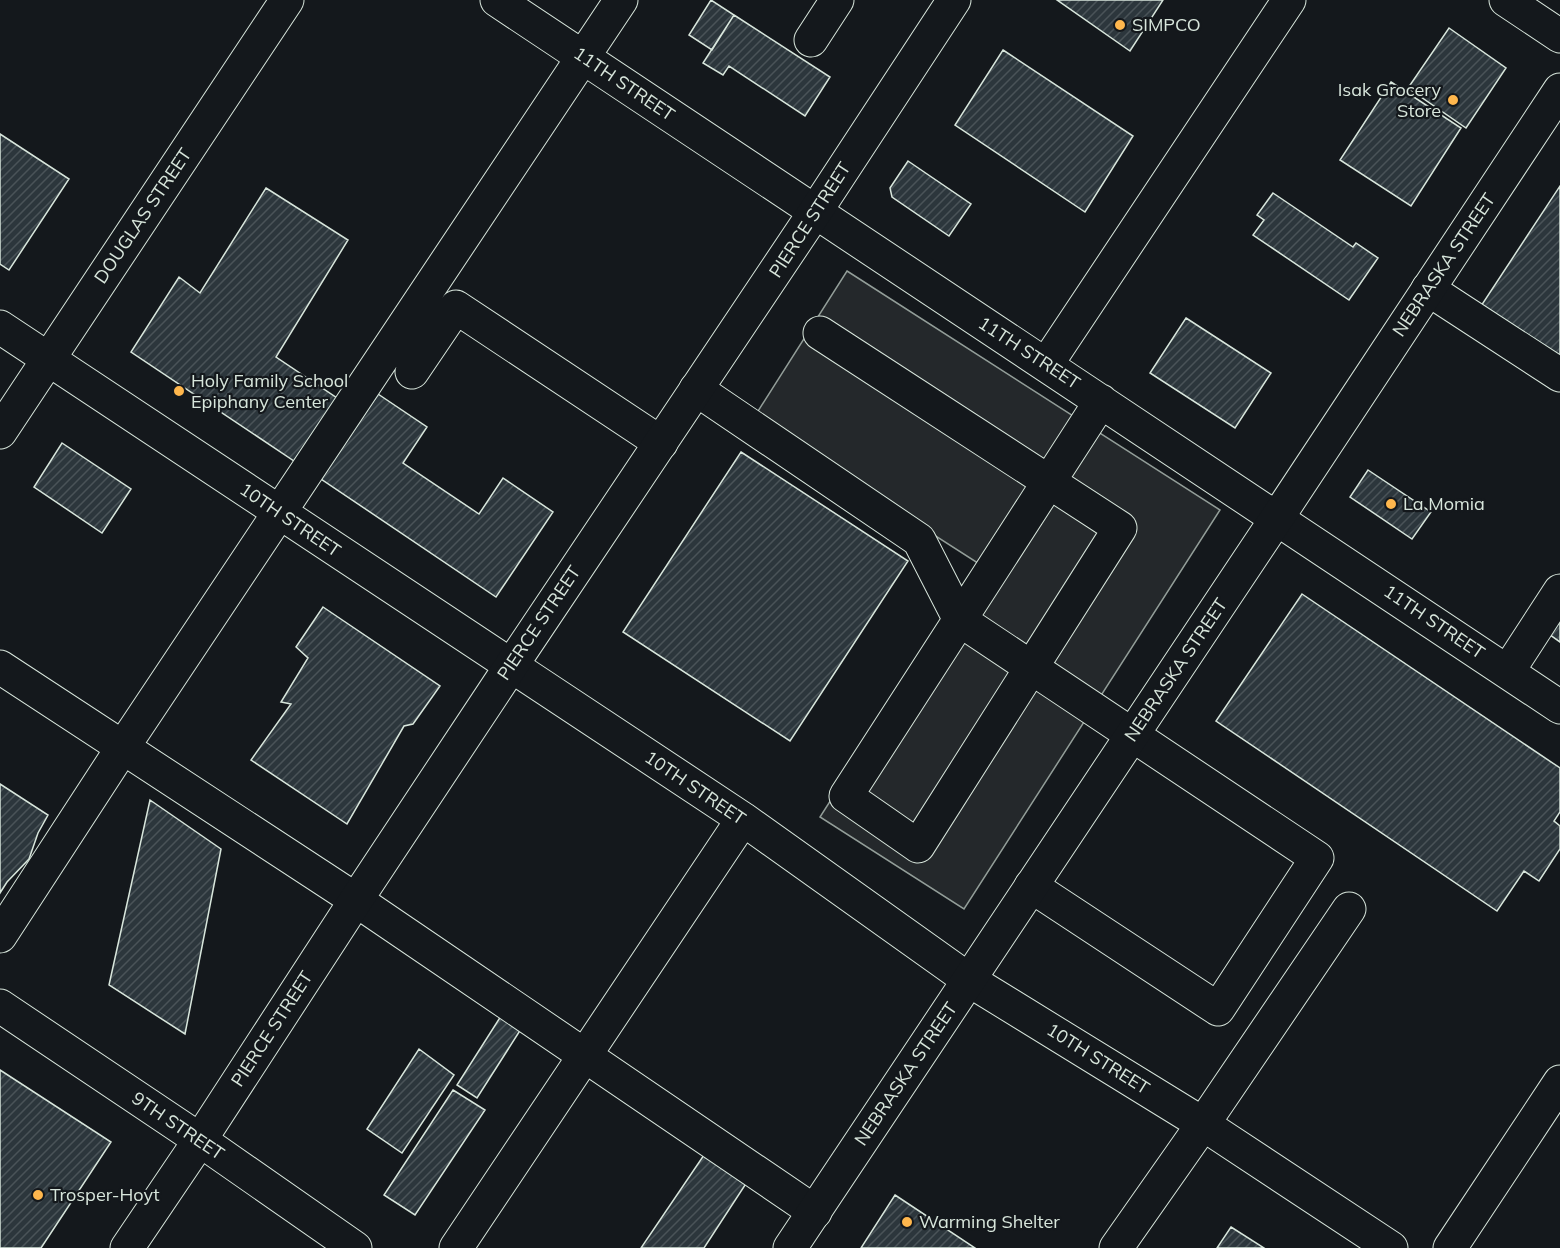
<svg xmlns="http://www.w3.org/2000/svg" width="1560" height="1248" font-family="Mulish,sans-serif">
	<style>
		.parking { fill: #24282b; stroke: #939e99; stroke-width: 1.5 }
		.building { fill: url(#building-hatch); stroke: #d8e6dc; stroke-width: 1.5 }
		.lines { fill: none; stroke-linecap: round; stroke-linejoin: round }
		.minor-casing { stroke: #d8e6dc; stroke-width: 35 }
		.major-casing { stroke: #d8e6dc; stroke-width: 35 }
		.minor { stroke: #14181c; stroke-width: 33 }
		.major { stroke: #14181c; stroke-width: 33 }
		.poi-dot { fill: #ffb74d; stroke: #14181c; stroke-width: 2 }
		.labels { text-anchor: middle; stroke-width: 4.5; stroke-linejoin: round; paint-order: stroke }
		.poi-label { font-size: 18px; fill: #d8e6dc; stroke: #14181c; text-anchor: start }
		.street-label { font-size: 18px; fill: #d8e6dc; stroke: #14181c }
	</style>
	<defs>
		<pattern id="building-hatch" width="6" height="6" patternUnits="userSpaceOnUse" patternTransform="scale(1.5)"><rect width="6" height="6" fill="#2c363c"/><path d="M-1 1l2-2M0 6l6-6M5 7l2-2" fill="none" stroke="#4a5358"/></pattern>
	</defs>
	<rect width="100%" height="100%" fill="#14181c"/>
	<path class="parking" d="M847,271L1220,510L964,909L820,817L981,565L753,419Z"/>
	<path class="building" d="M711,0L734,15L712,50L689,35Z
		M1057,0H1163L1130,51Z
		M734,15L830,77L805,116L729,66L723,75L703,63Z
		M1449,28L1506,68L1466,128L1408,88Z
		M1003,50L1133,136L1085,212L955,125Z
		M1391,82L1461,128L1411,206L1340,160Z
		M0,134L69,179L9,270L0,264Z
		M908,161L971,204L949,236L892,197L890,188Z
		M1560,186V358L1481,306Z
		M266,188L348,240L276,357L337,398L294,461L131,352L179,277L200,293Z
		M1273,193L1353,247L1356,243L1378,258L1349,300L1253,235L1264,220L1257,215Z
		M1186,318L1271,373L1235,428L1150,373Z
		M378,394L427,427L403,463L479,514L503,478L553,512L496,597L321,479Z
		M62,443L131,489L102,533L34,487Z
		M741,452L908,561L790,741L623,632Z
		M1368,470L1431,512L1412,539L1350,497Z
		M1302,594L1560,768V812L1554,821L1560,826V849L1539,881L1524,871L1497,911L1216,721Z
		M1560,596V642L1539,627Z
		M323,607L440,686L413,724L404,726L347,824L251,760L291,704L281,702L308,658L296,647Z
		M0,784L48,815L38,833L29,859L7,882L0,893Z
		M150,800L221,849L185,1034L109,985Z
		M501,1016L521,1029L477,1098L457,1085Z
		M419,1049L454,1075L402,1153L367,1129Z
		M0,1070L111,1142L41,1248H0Z
		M453,1090L485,1110L415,1215L384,1195Z
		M706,1152L749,1179L704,1248H641Z
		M895,1195L975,1248H861Z
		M1231,1227L1264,1248H1217Z"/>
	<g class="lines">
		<defs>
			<path id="minor" d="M497,0L1560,707
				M1506,0L1560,36
				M811,40L837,0
				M1428,289L1560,375
				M0,327L743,819L969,980L1203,1124L1391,1248
				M820,333L1120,528L918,846L846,796C931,665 1016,533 1101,401
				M1046,365L1289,0
				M412,372L456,307L661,443
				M696,389L919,540L960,620L1317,858L1218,1009L1031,886
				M0,432L287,0
				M0,667L356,900L815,1212
				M1508,671L1560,591
				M0,936L123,747L621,0
				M0,1006L200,1140L355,1248
				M456,1248L743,819
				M1116,1248L1203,1124L1349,909"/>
			<path id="major" d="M127,1248L200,1140L356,900L511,666L815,212L954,0
				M790,1248L1277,518L1560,90
				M1450,1248L1560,1082"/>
		</defs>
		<use href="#minor" class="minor-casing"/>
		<use href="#major" class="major-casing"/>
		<use href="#minor" class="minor"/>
		<use href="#major" class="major"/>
	</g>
	<g class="poi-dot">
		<circle cx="1120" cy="25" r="6"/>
		<circle cx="1453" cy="100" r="6"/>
		<circle cx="179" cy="391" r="6"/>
		<circle cx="1391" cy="504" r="6"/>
		<circle cx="38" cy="1195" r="6"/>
		<circle cx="907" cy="1222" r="6"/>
	</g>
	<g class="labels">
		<g class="poi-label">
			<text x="1132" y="31">SIMPCO</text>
			<text x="1441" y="96" text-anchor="end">Isak Grocery<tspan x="1441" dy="21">Store</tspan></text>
			<text x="191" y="387">Holy Family School<tspan x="191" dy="21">Epiphany Center</tspan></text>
			<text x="1403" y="510">La Momia</text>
			<text x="50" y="1201">Trosper-Hoyt</text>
			<text x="919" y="1228">Warming Shelter</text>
		</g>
		<g class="street-label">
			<text transform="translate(624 84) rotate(34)" y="6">11TH STREET</text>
			<text transform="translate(143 216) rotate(-56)" y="6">DOUGLAS STREET</text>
			<text transform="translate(810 220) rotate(-57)" y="6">PIERCE STREET</text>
			<text transform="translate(1444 265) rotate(-56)" y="6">NEBRASKA STREET</text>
			<text transform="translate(1029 353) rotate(33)" y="6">11TH STREET</text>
			<text transform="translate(290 520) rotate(34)" y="6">10TH STREET</text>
			<text transform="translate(1434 622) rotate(34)" y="6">11TH STREET</text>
			<text transform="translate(539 623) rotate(-56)" y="6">PIERCE STREET</text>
			<text transform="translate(1176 670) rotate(-56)" y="6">NEBRASKA STREET</text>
			<text transform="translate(695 788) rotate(34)" y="6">10TH STREET</text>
			<text transform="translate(272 1029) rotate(-57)" y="6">PIERCE STREET</text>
			<text transform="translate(1098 1059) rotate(32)" y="6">10TH STREET</text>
			<text transform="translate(906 1074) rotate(-56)" y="6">NEBRASKA STREET</text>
			<text transform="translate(178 1126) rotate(34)" y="6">9TH STREET</text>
		</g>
	</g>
</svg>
